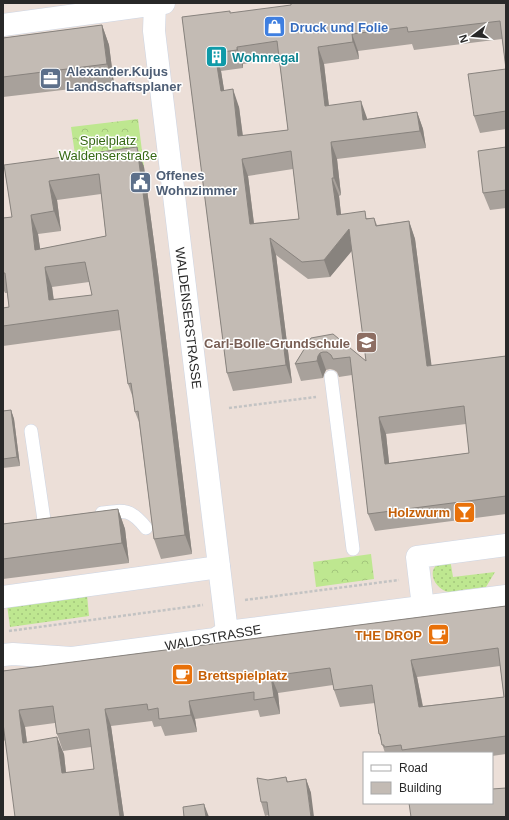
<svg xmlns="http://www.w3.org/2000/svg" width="509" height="820" font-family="Arial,sans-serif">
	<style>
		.grass { fill: url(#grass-dots) }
		.forest { fill: url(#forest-crowns) }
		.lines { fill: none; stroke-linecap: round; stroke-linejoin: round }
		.lane-casing { stroke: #cdd5e3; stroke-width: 14 }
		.street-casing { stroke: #cdd5e3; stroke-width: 23 }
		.path { stroke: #c3c3c3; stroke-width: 2.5; stroke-dasharray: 3 2; stroke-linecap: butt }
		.lane { stroke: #fff; stroke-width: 13 }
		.street { stroke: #fff; stroke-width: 22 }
		.wall { fill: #a8a19b; fill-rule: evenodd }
		.shaded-wall { fill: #88837e }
		.building { fill: #c3bbb4; stroke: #88837e; fill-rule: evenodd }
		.labels { text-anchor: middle; stroke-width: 3; stroke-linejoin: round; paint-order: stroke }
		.shop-label { font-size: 13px; font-weight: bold; fill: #366cbe; stroke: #fff; text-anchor: start }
		.culture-label { font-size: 13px; font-weight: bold; fill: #0d838f; stroke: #fff; text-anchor: start }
		.service-label { font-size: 13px; font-weight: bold; fill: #4e5e75; stroke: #fff; text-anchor: start }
		.park-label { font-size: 13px; fill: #366914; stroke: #fff }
		.street-label { font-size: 13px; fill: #282828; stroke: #fff }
		.education-label { font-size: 13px; font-weight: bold; fill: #785e54; stroke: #fff; text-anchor: end }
		.food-label { font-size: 13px; font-weight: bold; fill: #c56008; stroke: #fff; text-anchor: end }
	</style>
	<defs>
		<pattern id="grass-dots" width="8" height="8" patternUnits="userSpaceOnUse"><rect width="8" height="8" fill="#bee790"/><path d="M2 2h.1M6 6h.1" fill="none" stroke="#a3c67c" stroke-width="1.8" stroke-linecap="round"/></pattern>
		<pattern id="forest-crowns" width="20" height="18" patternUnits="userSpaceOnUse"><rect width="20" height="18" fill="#bee790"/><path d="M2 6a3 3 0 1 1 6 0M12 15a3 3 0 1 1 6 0" fill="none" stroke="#a3c67c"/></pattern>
	</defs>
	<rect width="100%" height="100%" fill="#ecdfd8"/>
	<path class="grass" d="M450,559L453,577L495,572L486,587C478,588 470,589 461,590C457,591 453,592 449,592C436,590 426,572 438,564C441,561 447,560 450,559Z
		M87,595L89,616L10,627L7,605Z"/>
	<path class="forest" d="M138,119L144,167L78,175L71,127Z
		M371,554L374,579L316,587L313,562Z"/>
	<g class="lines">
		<defs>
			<path id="lane" d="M331,377L353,549
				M31,431L44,520
				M102,513C125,510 131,509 146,528"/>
			<g id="street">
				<path id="s1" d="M155,3L154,31L227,632"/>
				<path d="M3,25L164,3"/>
				<path d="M3,597L219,567"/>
				<path d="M423,607L417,557L506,545"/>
				<path d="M3,655L13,654L72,658L215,639L227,632L506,596"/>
			</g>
		</defs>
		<use href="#lane" class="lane-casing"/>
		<use href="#street" class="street-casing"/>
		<path class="path" d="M229,408L316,397
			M245,600L399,580
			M9,631L203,605"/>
		<use href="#lane" class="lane"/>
		<use href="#street" class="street"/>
	</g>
	<path class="wall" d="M506,3V129L480,133L474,116L506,69L502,39L414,50L412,44L358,51L359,59L324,64L329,106L367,119L417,112L423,129L426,148L337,159L341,195L339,196L341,215L367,218H374L377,225L409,221L415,239L431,366L506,356V514L375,531L368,514L352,375L339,377L337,372L334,370L330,369L326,370L324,374L323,378L301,381L295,364L311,338L366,361L352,250L330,277L308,279L276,255L292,383L233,391L227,373L182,17L231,13ZM279,59L288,130L243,136L239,107L224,90L221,71L243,68V64ZM293,169L299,219L254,223L248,176ZM466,424L469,453L389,463L386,434Z
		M102,25L109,45L114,84L3,97V38Z
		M506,147V208L490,210L483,193Z
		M4,165L144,167L158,272L192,554L161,559L154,539L139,422L135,412L133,398L128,384L121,330L3,346V308L9,307L7,293H5L3,289V218L12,217ZM101,194L106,236L40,249L38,234L61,231L57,200ZM89,282L92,295L54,300L52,287Z
		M11,410L14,419L20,466L3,468V411Z
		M118,509L125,529L129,563L3,579V524Z
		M506,606V754L492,756V753H385L379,734L375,703L340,707L334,690L333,685L278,693L280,714L260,717L258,710L195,719L197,732L165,736L161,726L154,727L152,721L111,726L124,817L6,740L3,741V671ZM500,666L504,697L423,706L417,677ZM55,723L57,734L63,751L91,747L94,769L66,773L64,754L27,742L25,727Z
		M286,777L288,782L306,779L311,793L269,815L265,816L261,802L268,780Z"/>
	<path class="shaded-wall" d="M102,25L109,45L114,84L107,64Z
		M352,34L358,51L359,59L353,42Z
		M237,47L243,64V68L237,50Z
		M318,47L324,64L331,124L325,106Z
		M215,53L221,71L227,108L221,91Z
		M233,89L239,107L245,154L238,136Z
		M361,101L367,118L369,137L363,120Z
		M417,112L423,129L426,148L420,131Z
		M331,142L337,159L341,195L334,178Z
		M137,147L144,167L158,272L192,554L185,535Z
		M242,159L248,176L256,241L250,224Z
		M332,178L339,196L343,232L337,215Z
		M49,181L57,200L61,231L54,211Z
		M31,215L38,234L43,269L35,250Z
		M409,221L415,239L434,384L427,366Z
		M349,229L356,246L330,277L324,260Z
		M270,238L276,255L292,383L286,365Z
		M45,267L52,287L56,320L49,300Z
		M320,353L326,370L324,374L323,378L317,361L318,356Z
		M11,410L14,419L20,466L17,457Z
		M379,417L386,434L391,481L385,464Z
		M118,509L125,529L129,563L122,543Z
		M411,660L417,677L426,724L419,707Z
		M271,676L278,693L280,714L274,697Z
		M189,701L195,719L197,732L191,715Z
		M105,709L111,726L124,817H120Z
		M19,710L25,727L29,760L23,743Z
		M57,737L64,754L68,791L62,773Z
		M306,779L311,793L314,817H311Z
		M204,804L209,817H206Z"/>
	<path class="building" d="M291,3H506V111L474,116L468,74L506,69L500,21L408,32L407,27L352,34L353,42L318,47L325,106L361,101L363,120L417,112L420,131L331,142L334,178H332L337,215L365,211L366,219L374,218L376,226L409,221L427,366L506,356V496L368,514L350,357L333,359L331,355L327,352H323L320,353L318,356L317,361L295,364L311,338L333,334L366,361L349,229L324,260L302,262L270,238L286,365L227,373L182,17L230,11V13L291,5ZM277,41L288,130L238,136L233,89L221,91L215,53L237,50V47ZM291,151L299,219L250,224L242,159ZM464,406L469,453L385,464L379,417Z
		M102,25L107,64L3,77V38Z
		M137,147L151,253L185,535L154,539L138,411L135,412L131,383L128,384L118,310L3,326V308L9,307L5,273H3V218L12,217L4,165ZM99,174L106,236L35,250L31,215L54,211L49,181ZM85,262L92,295L49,300L45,267Z
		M506,147V190L483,193L478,151Z
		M11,410L17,457L3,459V411Z
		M118,509L122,543L3,559V524Z
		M506,606V736L402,750L401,745L384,747V745H382L380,734H379L372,685L334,690L330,668L271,676L274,697L254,700V692L189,701L191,715L159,719L158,708L148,710L147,704L105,709L120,817H15L3,723V671ZM498,648L504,697L419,707L411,660ZM53,706L57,734L89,729L94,769L62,773L57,737L23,743L19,710Z
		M286,777L287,782L306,779L311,817H269L267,802H261L257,778L268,780Z
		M506,788V817H411L409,803H492V789Z
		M204,804L206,817H184L183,807Z"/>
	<defs>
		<symbol id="shop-square" viewBox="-11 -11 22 22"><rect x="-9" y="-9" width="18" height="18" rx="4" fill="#3f7fe0" stroke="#fff"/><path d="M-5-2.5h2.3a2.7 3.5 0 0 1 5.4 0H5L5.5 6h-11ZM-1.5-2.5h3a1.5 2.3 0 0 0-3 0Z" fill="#fff"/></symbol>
		<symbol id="building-square" viewBox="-11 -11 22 22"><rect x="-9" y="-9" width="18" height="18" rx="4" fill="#0f9aa8" stroke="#fff"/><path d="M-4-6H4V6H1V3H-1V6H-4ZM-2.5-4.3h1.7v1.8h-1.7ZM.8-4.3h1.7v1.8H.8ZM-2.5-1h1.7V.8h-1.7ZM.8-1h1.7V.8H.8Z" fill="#fff"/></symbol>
		<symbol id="office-square" viewBox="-11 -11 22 22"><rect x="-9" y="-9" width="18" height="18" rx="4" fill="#5c6f8a" stroke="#fff"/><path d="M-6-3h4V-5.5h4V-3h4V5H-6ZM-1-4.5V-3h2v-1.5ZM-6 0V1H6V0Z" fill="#fff"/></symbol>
		<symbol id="civic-square" viewBox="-11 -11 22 22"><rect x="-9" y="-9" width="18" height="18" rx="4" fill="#5c6f8a" stroke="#fff"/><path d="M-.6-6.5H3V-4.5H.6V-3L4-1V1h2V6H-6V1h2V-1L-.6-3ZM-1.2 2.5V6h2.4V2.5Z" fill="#fff"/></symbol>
		<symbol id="school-square" viewBox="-11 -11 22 22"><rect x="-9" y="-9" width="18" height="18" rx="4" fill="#8d6e63" stroke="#fff"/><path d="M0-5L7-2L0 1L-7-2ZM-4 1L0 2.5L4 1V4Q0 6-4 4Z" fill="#fff"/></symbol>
		<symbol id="bar-square" viewBox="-11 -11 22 22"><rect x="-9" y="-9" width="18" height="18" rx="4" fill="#e8710a" stroke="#fff"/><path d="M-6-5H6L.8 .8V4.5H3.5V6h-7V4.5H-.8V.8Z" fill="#fff"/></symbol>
		<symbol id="cafe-square" viewBox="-11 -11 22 22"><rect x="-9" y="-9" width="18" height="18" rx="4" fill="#e8710a" stroke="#fff"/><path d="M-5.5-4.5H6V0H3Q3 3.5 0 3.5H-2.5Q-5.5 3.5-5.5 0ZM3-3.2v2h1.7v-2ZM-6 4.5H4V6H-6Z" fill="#fff"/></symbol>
	</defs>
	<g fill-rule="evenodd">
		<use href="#shop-square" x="262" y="14" width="25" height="25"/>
		<use href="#building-square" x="204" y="44" width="25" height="25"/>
		<use href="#office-square" x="38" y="66" width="25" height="25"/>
		<use href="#civic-square" x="128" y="170" width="25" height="25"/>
		<use href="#school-square" x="354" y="330" width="25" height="25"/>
		<use href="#bar-square" x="452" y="500" width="25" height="25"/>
		<use href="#cafe-square" x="426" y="622" width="25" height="25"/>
		<use href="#cafe-square" x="170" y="662" width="25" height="25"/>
	</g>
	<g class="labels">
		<g class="shop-label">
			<text x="290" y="32">Druck und Folie</text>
		</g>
		<g class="culture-label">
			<text x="232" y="62">Wohnregal</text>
		</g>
		<g class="service-label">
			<text x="66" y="76">Alexander.Kujus<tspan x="66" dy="15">Landschaftsplaner</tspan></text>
			<text x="156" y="180">Offenes<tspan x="156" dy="15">Wohnzimmer</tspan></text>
		</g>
		<g class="park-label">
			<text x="108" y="145">Spielplatz<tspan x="108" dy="15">Waldenserstraße</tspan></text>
		</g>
		<g class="street-label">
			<text dy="5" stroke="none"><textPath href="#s1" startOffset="317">WALDENSERSTRASSE</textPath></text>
			<text transform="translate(213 637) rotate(-10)" y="5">WALDSTRASSE</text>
		</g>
		<g class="education-label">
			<text x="350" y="348">Carl-Bolle-Grundschule</text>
		</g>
		<g class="food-label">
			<text x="450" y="517">Holzwurm</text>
			<text x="422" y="640">THE DROP</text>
			<text x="198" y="680" text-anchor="start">Brettspielplatz</text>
		</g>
	</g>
	<rect width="509" height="820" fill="none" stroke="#282828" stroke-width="8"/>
	<rect x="363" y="752" width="130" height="52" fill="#ffffff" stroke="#a9a9a9"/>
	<rect x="371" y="765" width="20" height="6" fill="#ffffff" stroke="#a9a9a9"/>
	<text x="399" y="772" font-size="12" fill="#282828">Road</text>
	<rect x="371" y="782" width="20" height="12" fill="#c3bbb4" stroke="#a9a9a9"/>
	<text x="399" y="792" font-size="12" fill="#282828">Building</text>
	<g transform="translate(473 36) rotate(254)" stroke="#ffffff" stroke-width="3" paint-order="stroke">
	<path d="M0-3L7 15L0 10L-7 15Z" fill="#282828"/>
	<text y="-6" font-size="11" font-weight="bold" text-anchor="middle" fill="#282828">N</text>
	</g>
</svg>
